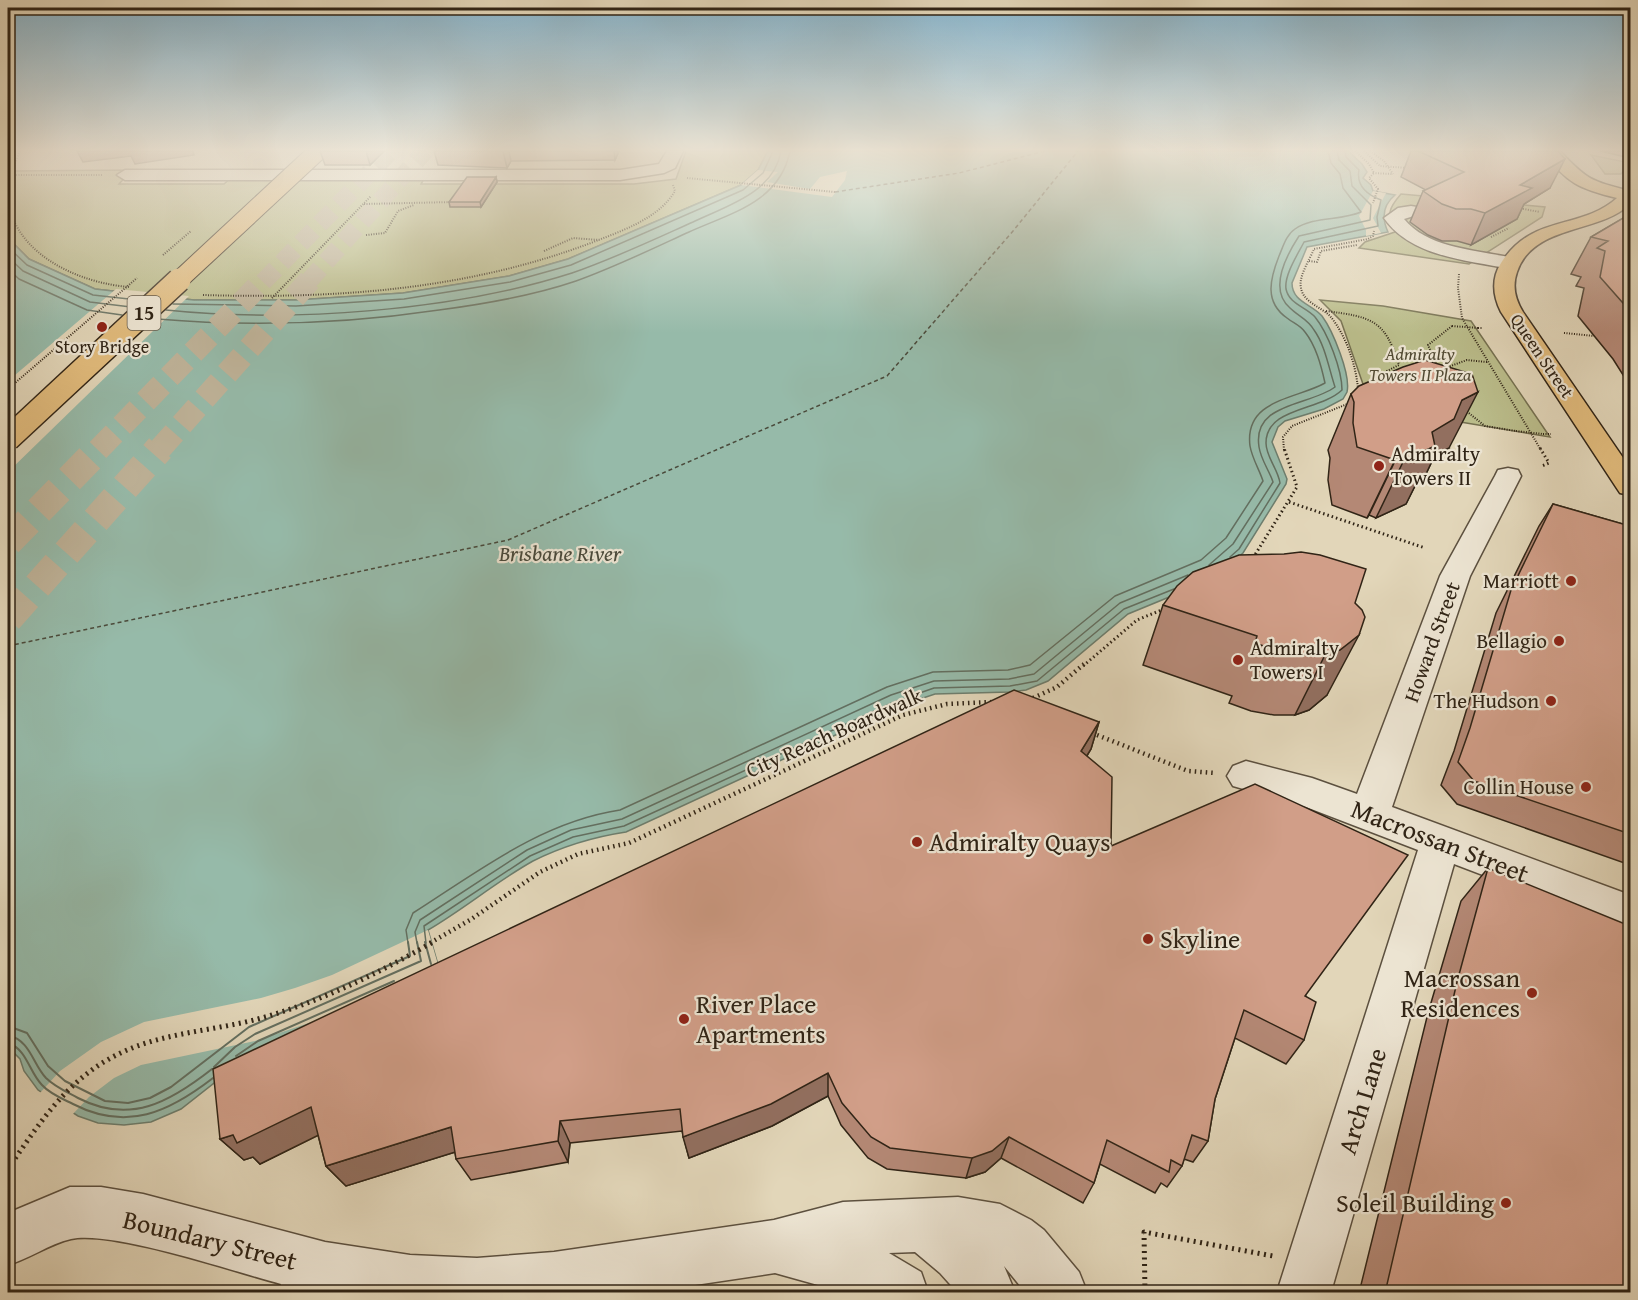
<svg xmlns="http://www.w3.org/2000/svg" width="1638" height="1300" font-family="'Gentium Book Plus',serif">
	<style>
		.green { fill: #babc8a; stroke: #757050; stroke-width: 1.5 }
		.water { fill: #96baa9; stroke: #6d7e6e; stroke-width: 1.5 }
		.pier { fill: #e2d6b9 }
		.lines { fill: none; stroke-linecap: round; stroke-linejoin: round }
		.shore-far1 { stroke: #636f60; stroke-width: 1.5 }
		.shore { stroke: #636f60; stroke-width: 2 }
		.ferry { stroke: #4a4a3b; stroke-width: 1.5; stroke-dasharray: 4 3; stroke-linecap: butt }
		.highway-tunnel-far2 { stroke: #beb298; stroke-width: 18; stroke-dasharray: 18 9; stroke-linecap: butt }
		.highway-tunnel-far1 { stroke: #beb298; stroke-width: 23; stroke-dasharray: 23 11; stroke-linecap: butt }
		.highway-tunnel { stroke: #beb298; stroke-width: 29; stroke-dasharray: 29 15; stroke-linecap: butt }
		.minor-casing { stroke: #5c503f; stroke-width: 3 }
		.major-casing { stroke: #302416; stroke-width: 3 }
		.path-far3 { stroke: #302416; stroke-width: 2; stroke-dasharray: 1 1.5; stroke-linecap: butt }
		.path-far2 { stroke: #302416; stroke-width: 3; stroke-dasharray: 1.5 3; stroke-linecap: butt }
		.path-far1 { stroke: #302416; stroke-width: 4.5; stroke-dasharray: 1.5 4; stroke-linecap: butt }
		.path { stroke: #302416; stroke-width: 5; stroke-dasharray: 2 4.5; stroke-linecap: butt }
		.minor { fill: #ece4d2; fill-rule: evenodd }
		.major { fill: #e1bb7c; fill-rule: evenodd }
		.highway-bridge-far1-casing { stroke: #302416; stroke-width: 20; stroke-linecap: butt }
		.highway-bridge-casing { stroke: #302416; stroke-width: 26; stroke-linecap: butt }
		.path-bridge { stroke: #302416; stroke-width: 2; stroke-dasharray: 1 1.5; stroke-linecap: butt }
		.highway-bridge-far1 { stroke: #e1bb7c; stroke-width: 18 }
		.highway-bridge { stroke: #e1bb7c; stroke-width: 23 }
		.wall { fill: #b48875; stroke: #302416; stroke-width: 1.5 }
		.shaded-wall { fill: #926f5f; stroke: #302416; stroke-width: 1.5 }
		.building { fill: #d19e88; stroke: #302416; stroke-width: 1.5 }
		.poi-dot { fill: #8f2418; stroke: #ece4d2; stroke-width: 2 }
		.labels { text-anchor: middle; stroke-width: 4.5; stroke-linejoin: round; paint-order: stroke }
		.far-poi-label { font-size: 18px; fill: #302416; stroke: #ece4d2 }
		.far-park-label { font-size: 18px; font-style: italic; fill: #524a33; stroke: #ece4d2 }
		.far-street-label { font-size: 18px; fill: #302416; stroke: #ece4d2 }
		.shield { fill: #ece4d2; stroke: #685e4e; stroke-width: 1.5 }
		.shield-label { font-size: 20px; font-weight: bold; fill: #302416 }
		.poi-label { font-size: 21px; fill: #302416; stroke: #ece4d2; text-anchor: end }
		.street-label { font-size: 21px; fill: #302416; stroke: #ece4d2 }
		.water-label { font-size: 22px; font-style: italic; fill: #4a4a3b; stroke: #ece4d2 }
		.near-street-label { font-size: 26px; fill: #302416; stroke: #ece4d2 }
		.near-poi-label { font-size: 26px; fill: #302416; stroke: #ece4d2; text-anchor: start }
	</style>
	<rect width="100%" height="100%" fill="#e2d6b9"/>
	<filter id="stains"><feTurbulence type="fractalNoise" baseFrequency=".00333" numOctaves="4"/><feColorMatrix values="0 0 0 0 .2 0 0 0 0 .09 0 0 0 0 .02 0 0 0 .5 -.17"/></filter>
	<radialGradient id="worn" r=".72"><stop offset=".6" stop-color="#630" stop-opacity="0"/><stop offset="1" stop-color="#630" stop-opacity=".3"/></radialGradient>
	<path class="green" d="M686,151H768L758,170L741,185L568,259L509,276L403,293L296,300H194L95,289L29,259L8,238V171L132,170L119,184H224L233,176L424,179L421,184H634L676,179Z
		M1591,155L1630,163V164L1621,174H1605Z
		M1401,194L1545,207L1542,217L1469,264L1359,248L1365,242L1395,232C1387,213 1388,209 1401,194Z
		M1320,300L1383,306L1471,321L1550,437L1371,407L1341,321Z"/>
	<path class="water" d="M768,151H1348L1362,164L1367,172L1363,178L1371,185L1373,191L1395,195C1383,205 1381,217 1388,232L1307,247L1292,283C1292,302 1312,304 1322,316C1333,331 1351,375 1347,392L1343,399L1324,409L1285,421L1278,427L1272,442L1287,479L1286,484L1243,553L1213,579L1128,614L1048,681L1026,690L1010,692L935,694L896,707L626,832C593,837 563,846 533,861C497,881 464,909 428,930L439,968L227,1073L181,1109L151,1122L124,1125L98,1123L78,1116L38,1090L24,1071L20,1059L8,1047V238L29,259L95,289L194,300H296L403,293L509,276L568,259L741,185L758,170Z"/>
	<path class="pier" d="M758,170L778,172L767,182L810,189L820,177L847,171L845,180L832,197L741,185Z
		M1373,191L1386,193L1373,218L1381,233L1366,236V230L1359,216Z
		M116,289L189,296L8,472V381Z
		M428,930L439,968L339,1013L255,1041L141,1065L114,1078L89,1097L72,1115L39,1094L60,1071L101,1042L144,1022L261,998L295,988L332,975Z"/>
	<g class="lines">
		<path class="shore-far1" d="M8,247L27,265L93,295L138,300
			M8,257L23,271L90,302L131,307
			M8,269L19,279L87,310L122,315
			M173,304L296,306L404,299L510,282L571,265L743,190L763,173L773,151
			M166,310C290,323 453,311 572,273C613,259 653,240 693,222C726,206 774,193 781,151
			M157,319C251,327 345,324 439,310C485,304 532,296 576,281C615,267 652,249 689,232C731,213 780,202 790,151
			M1230,557L1239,549L1280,483C1278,469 1266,457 1266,443C1266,407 1320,411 1342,390C1342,370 1328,333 1315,317C1306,307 1289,304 1286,289C1284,275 1298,254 1304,242L1378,226L1377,217L1381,200C1368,195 1356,186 1359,170L1346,157L1345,151
			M1209,565L1233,544L1273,482C1269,470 1261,460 1259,447C1252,402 1310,406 1335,387C1329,369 1325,345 1314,330C1308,319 1298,316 1290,308C1268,289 1286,256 1299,236L1370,220L1371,205L1352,186L1350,171L1339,160L1337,151
			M408,943L406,930L413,913C479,871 541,822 620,810L887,687L933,672L1008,670L1030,665L1115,596L1201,560L1226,538L1263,481C1259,469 1252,458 1250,446C1244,399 1297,399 1325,383C1321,365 1316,346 1305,332C1300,325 1293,323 1287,318C1264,302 1270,279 1279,256C1283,247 1286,235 1295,229C1314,216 1340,221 1361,212L1343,188L1340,174L1331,163L1328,151
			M417,943L415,932L420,920L527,850L571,830L622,819L891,695L934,681L1009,679L1034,674L1120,603L1188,575
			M426,943L424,926L530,856L573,837L624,826L894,702L934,688L1010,686L1037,681L1124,609L1174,589"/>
		<path class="shore" d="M425,942L431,964
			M8,1026L27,1033L48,1066L65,1081L105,1101L128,1103L150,1098L171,1087L249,1027L410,956L408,942
			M8,1035C31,1041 32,1063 46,1078C55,1087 67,1092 78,1098C130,1125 170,1102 212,1069
			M8,1043C27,1049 29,1072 42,1085C50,1094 63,1099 73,1104C127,1132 169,1112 213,1078
			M236,1056L258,1041L394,981
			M214,1067L235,1047L255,1034L421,961L417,942"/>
		<path class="ferry" d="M835,192L959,173L1045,151
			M8,646L508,540L887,376L1013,231L1078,151"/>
		<path class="highway-tunnel-far2" d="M263,282L391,151
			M308,282L425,151"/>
		<path class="highway-tunnel-far1" d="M98,450L264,280
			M159,450L310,280"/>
		<path class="highway-tunnel" d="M8,542L100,448
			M8,619L160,448"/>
		<defs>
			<path id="minor" d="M667,151H683L675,168L664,173L620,180H125L117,175L125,170H620L659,164Z
				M1411,206L1417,207L1420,211L1417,215L1404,219C1429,250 1482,250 1517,259L1520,263L1517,267L1510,269C1467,260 1411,257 1384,218L1398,208Z
				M1508,468L1518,470L1521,476L1470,576L1392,807L1630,895V931L1454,864L1331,1292H1277L1418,850L1306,807L1233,786L1227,776L1233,766L1246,761L1312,778L1357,794L1440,576L1495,476L1498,470Z
				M70,1187H101L143,1194L325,1242L410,1255L477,1258L554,1252L774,1220L843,1202L958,1197L1000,1204L1031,1220L1044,1230L1079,1272L1087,1292H1025L1004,1266L1015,1292H957L940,1273L915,1252L889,1253L921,1272L928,1292H843L775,1273L648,1292H278L281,1284C235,1272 112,1230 71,1239C49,1244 29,1259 8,1265V1213Z"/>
			<path id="major" d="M1543,151H1560C1587,180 1591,181 1630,191V204C1599,234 1533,224 1517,272C1512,286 1515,299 1523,312L1630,468V495L1620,493L1616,487L1501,312C1493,296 1491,279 1501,263C1533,213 1580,231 1617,198C1580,189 1566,183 1543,151Z"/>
		</defs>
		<use href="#minor" class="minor-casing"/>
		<use href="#major" class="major-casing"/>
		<path class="path-far3" d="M20,151C13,167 6,187 9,205C19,257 83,284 130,287
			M1355,151L1369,164L1374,173L1369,178L1378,189L1373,203
			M1364,151L1380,166L1408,168
			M1370,151L1384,161L1393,174
			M1373,173L1392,174
			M11,175H103
			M687,178L835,192
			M364,204L453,202
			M1518,208L1540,212
			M366,235L385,233L398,211L414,205
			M1491,237L1509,228
			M544,251L573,238L599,240
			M1309,261L1317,262L1321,251L1357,245
			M1459,274L1458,288L1462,318L1541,450
			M203,295C337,299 469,290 596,241C624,230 659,218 675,191L673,185
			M272,298L371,196
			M1326,311C1371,317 1385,319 1399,365L1387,371L1389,377
			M1478,328H1482
			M1564,333L1594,336
			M1437,366L1428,345L1452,326
			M1445,368L1467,360L1487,362
			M1358,389C1356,365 1346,335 1330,316C1321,307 1303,302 1301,288C1298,277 1310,259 1314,249L1368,239L1373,236L1374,231
			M1465,410L1485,426L1516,431
			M1543,434H1551
			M1284,450L1283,437L1292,426L1350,403"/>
		<path class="path-far2" d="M1540,448L1549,463L1542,466
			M1289,502L1425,548
			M1253,558L1297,487L1284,448
			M1083,666L1137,620L1164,609"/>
		<path class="path-far1" d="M1033,698L1057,687L1084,664
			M1092,733L1188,771L1215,773
			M430,943L470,920L540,872L578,854L629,843L903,715L947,704L993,702"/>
		<path class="path" d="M8,1169C36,1128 64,1084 109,1059C154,1033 208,1032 258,1019C320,1002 377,974 433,942
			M1145,1292L1144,1232L1273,1256"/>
		<use href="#minor" class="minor"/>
		<use href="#major" class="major"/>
		<defs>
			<path id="highway-bridge-far1" d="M177,282L318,151"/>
			<path id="highway-bridge" d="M8,439L179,280"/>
		</defs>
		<use href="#highway-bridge-far1" class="highway-bridge-far1-casing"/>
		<use href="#highway-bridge" class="highway-bridge-casing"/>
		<path class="path-bridge" d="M163,255L191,231
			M1452,326L1478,328
			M8,389L137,278
			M1516,431L1543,434"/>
		<use href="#highway-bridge-far1" class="highway-bridge-far1"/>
		<use href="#highway-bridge" class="highway-bridge"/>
	</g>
	<path class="wall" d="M320,151H384L370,165H325Z
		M434,151H619L615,160L511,161L507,168L438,165Z
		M1411,151H1558L1550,188L1524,204L1517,219L1471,245L1457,241H1442L1428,235L1410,222L1423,191L1426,190L1401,177Z
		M1600,151H1630V158Z
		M496,177L497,182L481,207H450L449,202Z
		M1630,214V386L1613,359L1578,316L1584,288L1576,286L1581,277L1571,274L1591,237Z
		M1351,394L1449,448L1435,455L1425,476L1418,480L1406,504L1376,518L1369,515L1367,518L1332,505L1328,480L1330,458L1328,450Z
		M1553,504L1630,526V865L1457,804L1441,785L1454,751L1496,613L1539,526Z
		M1355,603L1327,695L1309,710L1295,715H1274L1251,711L1229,703L1232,696L1143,665L1163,605Z
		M1099,722L1091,749L1087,756L1111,846L1306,996L1304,1040L1286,1064L1235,1038L1215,1099L1208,1141L1193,1162L1184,1159L1182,1166L1167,1187L1161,1183L1155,1193L1100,1164L1094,1183L1083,1203L1001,1158L985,1172L966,1178L887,1169L868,1158L841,1125L828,1096L772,1126L689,1158L682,1131L570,1143L568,1162L471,1180L456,1159L455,1152L346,1186L326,1166L318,1135L260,1164L253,1157L244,1160L220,1139Z
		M1488,868L1630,1293H1359L1428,1013L1461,901Z"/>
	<path class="shaded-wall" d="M77,151H193L194,155L135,164L131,156L83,162Z
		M366,151H384L370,165Z
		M503,151H509L511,161L507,168Z
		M614,151H619L615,160Z
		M1565,159L1550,188L1524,204L1517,219L1471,245L1485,213L1520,185Z
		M496,177L497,182L481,207L480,202Z
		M1478,392L1449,448L1435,455L1425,476L1418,480L1406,504L1376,518L1404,460L1432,432L1462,400Z
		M1397,457L1369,515L1367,518L1395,460Z
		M1359,635L1327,695L1309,710L1295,715L1325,655Z
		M1099,722L1091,749L1073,778L1081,751Z
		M828,1073V1096L772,1126L689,1158L683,1137Z
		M311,1107L331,1129L260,1164L253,1157L244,1160L220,1139Z
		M560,1121L570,1143L568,1162L558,1141Z
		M451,1127L465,1149L346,1186L326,1166Z
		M1009,1137L1001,1158L985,1172L966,1178L972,1158Z"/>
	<path class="building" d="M1418,151H1558L1565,159L1520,185L1532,188L1485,213L1471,209H1456L1442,204L1423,191L1464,172Z
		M467,177H496L480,202H449Z
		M1630,214V311L1600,277L1605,251L1597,248L1608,241L1591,237Z
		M1425,360L1472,374L1478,392L1462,400L1454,419L1432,432L1435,446L1404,460L1397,457L1395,460L1357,447L1353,423L1354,402L1351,394L1359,386L1403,367Z
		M1553,504L1630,526V834L1474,781L1458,762L1470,728L1511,590Z
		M1301,552L1320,555L1366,569L1355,603L1362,610L1365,617L1359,635L1340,650L1325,655H1303L1278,651L1255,643L1257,636L1163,605L1177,586L1193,572L1239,555L1284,554Z
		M1014,690L1099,722L1081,751L1112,777L1111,846L1255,784L1408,855L1305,996L1316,1002L1304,1040L1244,1010L1215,1099L1208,1141L1192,1135L1182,1166L1171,1160L1169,1172L1107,1140L1094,1183L1009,1137L992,1151L972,1158L890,1148L871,1137L842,1103L828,1073L771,1104L683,1137L680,1109L560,1121L558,1141L456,1159L451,1127L326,1166L311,1107L237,1143L233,1135L220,1139L213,1069Z
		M1488,868L1630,926V1293H1385L1457,982Z"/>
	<linearGradient id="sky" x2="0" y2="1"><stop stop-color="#87b6cf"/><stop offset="0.45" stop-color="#f2ede0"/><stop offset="1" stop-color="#f2ede0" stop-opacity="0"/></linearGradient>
	<rect width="1638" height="333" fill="url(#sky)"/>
	<g class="poi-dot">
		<circle cx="102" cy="327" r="6"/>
		<circle cx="1379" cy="466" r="6"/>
		<circle cx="1571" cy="581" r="6"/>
		<circle cx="1559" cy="641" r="6"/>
		<circle cx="1238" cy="660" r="6"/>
		<circle cx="1551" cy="701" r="6"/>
		<circle cx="1586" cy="787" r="6"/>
		<circle cx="917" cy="842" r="6"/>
		<circle cx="1148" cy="939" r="6"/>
		<circle cx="1532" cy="993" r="6"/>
		<circle cx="684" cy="1019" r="6"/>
		<circle cx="1506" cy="1203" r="6"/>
	</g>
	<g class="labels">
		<g class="far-poi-label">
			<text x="102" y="353">Story Bridge</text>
		</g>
		<g class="far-park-label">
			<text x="1420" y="360">Admiralty<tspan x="1420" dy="21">Towers II Plaza</tspan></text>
		</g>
		<g class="far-street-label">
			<text transform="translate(1542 356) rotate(56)" y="6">Queen Street</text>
		</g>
		<rect class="shield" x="127.5" y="296" width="33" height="34" rx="4.5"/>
		<g class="shield-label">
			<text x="144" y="320">15</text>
		</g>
		<g class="poi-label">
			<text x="1391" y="461" text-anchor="start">Admiralty<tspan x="1391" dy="24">Towers II</tspan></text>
			<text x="1559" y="588">Marriott</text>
			<text x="1547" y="648">Bellagio</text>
			<text x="1250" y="655" text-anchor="start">Admiralty<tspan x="1250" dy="24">Towers I</tspan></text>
			<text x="1539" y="708">The Hudson</text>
			<text x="1574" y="794">Collin House</text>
		</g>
		<g class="street-label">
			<text transform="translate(1432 642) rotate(-70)" y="7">Howard Street</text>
			<text transform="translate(834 733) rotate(-24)" y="7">City Reach Boardwalk</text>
		</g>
		<g class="water-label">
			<text x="560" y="561">Brisbane River</text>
		</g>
		<g class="near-street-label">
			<text transform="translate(1440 841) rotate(21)" y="9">Macrossan Street</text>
			<text transform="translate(1362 1101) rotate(-73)" y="9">Arch Lane</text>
			<text transform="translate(210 1240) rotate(14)" y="9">Boundary Street</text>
		</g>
		<g class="near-poi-label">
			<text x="929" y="851">Admiralty Quays</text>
			<text x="1160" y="948">Skyline</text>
			<text x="1520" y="987" text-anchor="end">Macrossan<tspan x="1520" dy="30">Residences</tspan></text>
			<text x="696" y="1013">River Place<tspan x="696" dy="30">Apartments</tspan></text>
			<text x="1494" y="1212" text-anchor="end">Soleil Building</text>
		</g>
	</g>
	<rect width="1638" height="1300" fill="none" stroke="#e2d6b9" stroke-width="30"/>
	<rect x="9" y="9" width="1620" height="1282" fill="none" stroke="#302416" stroke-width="3"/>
	<rect x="15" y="15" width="1608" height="1270" fill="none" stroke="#302416" stroke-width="1.5"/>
	<rect width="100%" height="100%" filter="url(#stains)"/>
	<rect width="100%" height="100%" fill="url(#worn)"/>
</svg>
